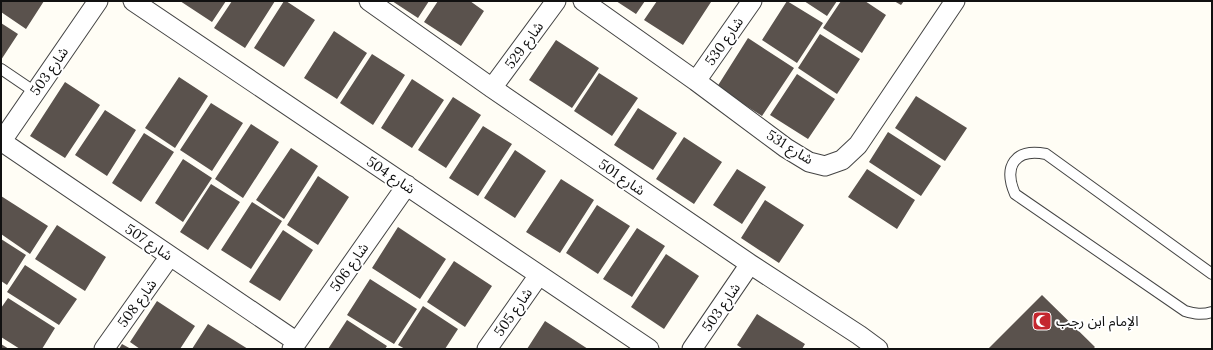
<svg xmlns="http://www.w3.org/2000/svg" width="1213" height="350" font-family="Lora,'Noto Sans Arabic',serif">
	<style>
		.building { fill: #5a524d }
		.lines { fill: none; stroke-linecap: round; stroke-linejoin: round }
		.lane-casing { stroke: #444; stroke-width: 12 }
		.street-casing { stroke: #444; stroke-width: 21 }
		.lane { stroke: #fff; stroke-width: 10 }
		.street { stroke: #fff; stroke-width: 19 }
		.labels { text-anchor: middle; stroke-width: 4; stroke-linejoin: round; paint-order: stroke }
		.street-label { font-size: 14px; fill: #111; stroke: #fff }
		.poi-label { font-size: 14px; fill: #111; stroke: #fff; text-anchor: start }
	</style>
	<rect width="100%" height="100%" fill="#fffdf5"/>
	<path class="building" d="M1,1H44L26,29L1,12Z
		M180,1H226L212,22Z
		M232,1H275L245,48L214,28Z
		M284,1H286L315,20L284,67L254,48Z
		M392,1H429L418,18Z
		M438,1H470L484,11L461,46L424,22Z
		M616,1H645L636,14Z
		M657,1H709L711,2L683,45L644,20Z
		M787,1L823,23L797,63L762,40Z
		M804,1H837L827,16Z
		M841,1H865L886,15L862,53L823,28Z
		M894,1H904L901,5Z
		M1,23L18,34L1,60Z
		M334,31L367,53L337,99L304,78Z
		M820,34L860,59L837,94L798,68Z
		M748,38L794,68L762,116L717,87Z
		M556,40L599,68L572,108L529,80Z
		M372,54L405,75L373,125L340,103Z
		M599,73L638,98L612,136L574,111Z
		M797,74L835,99L808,139L770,115Z
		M179,77L208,96L175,148L145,128Z
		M412,79L444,100L412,148L381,128Z
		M65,82L100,105L65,158L30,136Z
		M916,96L967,128L945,161L895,128Z
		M453,97L481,115L446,168L418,150Z
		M211,103L243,123L212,171L180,150Z
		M638,108L677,133L653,170L614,145Z
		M105,110L136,130L107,176L75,155Z
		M251,124L279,142L243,198L215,179Z
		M483,126L512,144L478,196L449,178Z
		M888,132L941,166L921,196L869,162Z
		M144,133L174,152L141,202L112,183Z
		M684,137L722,162L694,204L656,179Z
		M291,148L318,166L284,219L256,200Z
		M515,150L546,171L515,218L484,198Z
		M183,159L212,178L183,222L155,203Z
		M737,169L766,187L742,224L713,205Z
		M867,169L915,200L897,229L848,197Z
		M318,176L349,197L318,245L287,225Z
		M561,179L594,200L560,253L526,232Z
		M211,184L240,202L208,250L180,232Z
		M1,196L48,226L30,254L1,234Z
		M765,200L804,225L779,263L741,238Z
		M252,202L282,221L251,269L221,250Z
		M597,205L630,226L598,274L566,253Z
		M57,225L106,257L85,291L35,259Z
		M398,227L446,259L420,299L372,268Z
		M637,228L665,246L632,297L603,279Z
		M283,230L313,250L280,301L249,282Z
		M1,239L26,255L7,285L1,281Z
		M666,254L699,276L664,329L631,307Z
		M454,261L492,286L465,327L427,302Z
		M25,265L77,299L59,325L7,292Z
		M370,279L417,309L394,344L347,315Z
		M1042,295L1095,347L1093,349H988Z
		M8,298L55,328L42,349H20L1,337V308Z
		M157,301L195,326L180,349H140L130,342Z
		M423,306L458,329L445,349H405L398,345Z
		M757,314L805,344L802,349H743L737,345Z
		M347,320L387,346L385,349H328Z
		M545,321L588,349H527Z
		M208,324L248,349H192Z
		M1,344L9,349H1Z
		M122,344L131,349H119Z"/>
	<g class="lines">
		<defs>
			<path id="lane" d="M1,69L35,92
				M1212,274L1046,154C1015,148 1003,166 1015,194L1185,311C1195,314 1202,315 1212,312"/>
			<path id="street" d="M133,1L649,349
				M369,1L492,88L750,264L859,335L878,349
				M583,1L696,81L786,148L809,162L825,166L842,160L858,145L955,1
				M696,81L752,1
				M492,88L556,1
				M1,141L297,342
				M1,142L98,1
				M104,349L170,256
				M292,349L407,185
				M487,349L539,275
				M692,349L750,264"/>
		</defs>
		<use href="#lane" class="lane-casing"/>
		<use href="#street" class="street-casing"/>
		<use href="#lane" class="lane"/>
		<use href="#street" class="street"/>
	</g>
	<defs>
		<symbol id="mosque-square" viewBox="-11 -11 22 22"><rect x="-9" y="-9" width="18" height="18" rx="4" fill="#c4262e" stroke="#fff"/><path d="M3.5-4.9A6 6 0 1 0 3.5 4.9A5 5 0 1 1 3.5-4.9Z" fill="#fff"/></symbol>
	</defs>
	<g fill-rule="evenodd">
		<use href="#mosque-square" x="1031" y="310" width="22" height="22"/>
	</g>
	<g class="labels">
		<g class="street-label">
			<text transform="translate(724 41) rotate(-55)" y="5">شارع 530</text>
			<text transform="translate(524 45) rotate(-54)" y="5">شارع 529</text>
			<text transform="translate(49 71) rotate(-55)" y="5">شارع 503</text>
			<text transform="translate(790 147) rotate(32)" y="5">شارع 531</text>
			<text transform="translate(391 175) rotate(34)" y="5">شارع 504</text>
			<text transform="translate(622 177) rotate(34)" y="5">شارع 501</text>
			<text transform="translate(149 242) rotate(34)" y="5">شارع 507</text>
			<text transform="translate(349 267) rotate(-55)" y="5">شارع 506</text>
			<text transform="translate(137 303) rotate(-54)" y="5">شارع 508</text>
			<text transform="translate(721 307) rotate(-55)" y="5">شارع 503</text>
			<text transform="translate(513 312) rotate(-55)" y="5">شارع 505</text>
		</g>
		<g class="poi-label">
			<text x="1056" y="326">الإمام ابن رجب</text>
		</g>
	</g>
	<rect width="1213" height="350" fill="none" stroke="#111111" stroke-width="4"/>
</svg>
